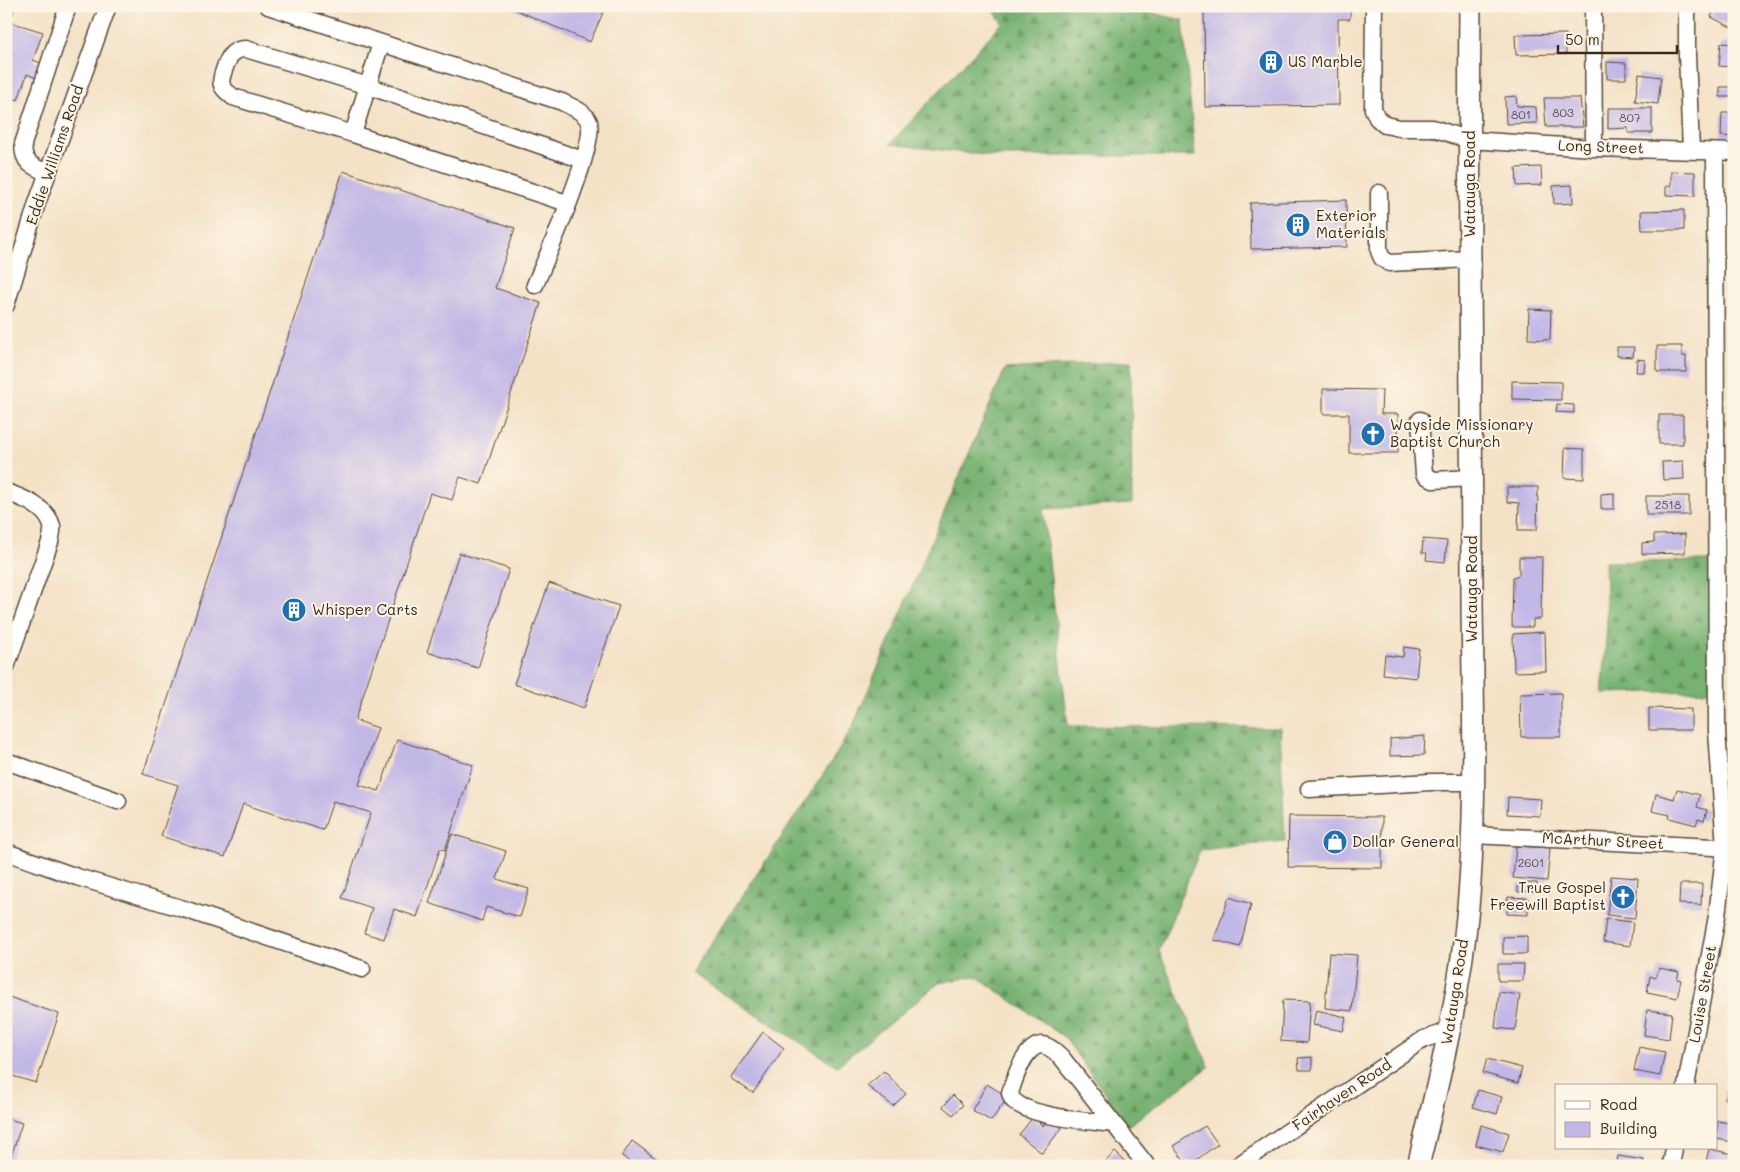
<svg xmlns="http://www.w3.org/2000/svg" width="1740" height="1172" font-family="Mali,sans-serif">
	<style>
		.forest { fill: url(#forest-firs); stroke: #596e48 }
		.building { fill: #c2b8e6 }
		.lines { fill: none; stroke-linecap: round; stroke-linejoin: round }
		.minor-casing { stroke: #574637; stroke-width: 19 }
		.major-casing { stroke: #574637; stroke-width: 24 }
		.minor { stroke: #fff; stroke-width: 16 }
		.major { stroke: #fff; stroke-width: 21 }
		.labels { text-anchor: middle; stroke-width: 4; stroke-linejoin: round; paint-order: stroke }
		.number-label { font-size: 12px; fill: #5d4e50 }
		.poi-label { font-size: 15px; fill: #3b2a1e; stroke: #fcf5e5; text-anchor: start }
		.street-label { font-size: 15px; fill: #3b2a1e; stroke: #fcf5e5 }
	</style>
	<defs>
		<pattern id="forest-firs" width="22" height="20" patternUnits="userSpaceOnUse" patternTransform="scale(1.25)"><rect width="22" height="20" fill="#77b272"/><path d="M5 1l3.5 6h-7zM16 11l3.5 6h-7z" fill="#63915d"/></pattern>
	</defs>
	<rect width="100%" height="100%" fill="#fcf5e5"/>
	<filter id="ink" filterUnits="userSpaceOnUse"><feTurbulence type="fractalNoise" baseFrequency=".02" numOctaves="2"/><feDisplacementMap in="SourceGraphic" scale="10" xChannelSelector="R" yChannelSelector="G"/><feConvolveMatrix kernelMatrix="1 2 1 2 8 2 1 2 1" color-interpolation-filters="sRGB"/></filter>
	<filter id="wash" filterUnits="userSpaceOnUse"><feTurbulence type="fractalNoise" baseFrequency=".0096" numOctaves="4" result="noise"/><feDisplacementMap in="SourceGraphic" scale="20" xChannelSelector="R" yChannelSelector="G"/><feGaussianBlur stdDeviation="1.12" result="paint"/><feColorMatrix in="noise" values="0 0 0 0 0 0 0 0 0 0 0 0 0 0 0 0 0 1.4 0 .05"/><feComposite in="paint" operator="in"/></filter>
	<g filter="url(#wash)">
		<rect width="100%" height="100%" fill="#f4e2c7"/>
		<path class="forest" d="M991,6H1121L1183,20L1195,156H991L890,144L1002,23Z
			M1131,361L1132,504L1043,509L1068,726L1280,728L1285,841L1200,850L1159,951L1209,1067L1128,1126L1064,1037L976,976L939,983L837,1066L691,973L830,764L852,728L1005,369Z
			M1710,561V691L1601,693L1607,629L1605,562Z"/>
		<g id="blocks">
			<path class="building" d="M6,6H15L10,22L43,32L33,60L41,63L36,78L27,74L18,100L6,96Z
				M507,6H606L590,42Z
				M1204,6H1350V19H1338L1339,105L1205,107Z
				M1716,6H1734V22L1731,27L1711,17Z
				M1566,34V54L1516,55L1515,35Z
				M1721,43L1734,44V67L1719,66Z
				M1607,62L1626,63V79H1607Z
				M1639,74L1661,77L1658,104L1635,101Z
				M1720,87H1734V97H1720Z
				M1516,96L1517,106L1536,107L1537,123L1506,124L1505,97Z
				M1544,98H1580L1583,127H1546Z
				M1608,108H1652V133H1628V128L1608,129Z
				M1722,113H1734V137L1721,136Z
				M1541,167L1542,185L1517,186L1516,168Z
				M343,171L515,228L495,288L541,303L481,484L460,477L452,500L430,493L355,720L378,728L359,785L379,791L397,740L473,765L445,850L440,849L417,917L394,909L384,939L364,933L372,908L342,898L371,813L333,801L323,830L243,804L225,857L161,836L178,785L143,774Z
				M1671,171L1695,172V196L1666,195V186H1671Z
				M1572,185L1573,203L1554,204L1553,186Z
				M1346,200L1347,247L1251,249L1250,203Z
				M1684,210V230H1642L1641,211Z
				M1529,309L1551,310L1550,340L1528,339Z
				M1657,346H1682V356H1686V372H1657Z
				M1617,347H1634L1633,357L1617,356Z
				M1637,359L1645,360L1644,372H1636Z
				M1512,381L1561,382V400L1512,399Z
				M1323,389L1382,390L1381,414H1398V453H1349V414H1323Z
				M1557,404L1574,405V413L1556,412Z
				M1659,415H1683V444H1659Z
				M1565,448L1584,449V479L1564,478Z
				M1683,461L1684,479L1663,480L1662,462Z
				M1507,487H1538L1537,530H1518L1519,503L1507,502Z
				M1614,493V509H1601V494Z
				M1646,496H1689V515H1646Z
				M1685,534V553L1642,554V543L1654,542V535Z
				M1423,539L1447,541L1445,562L1426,560L1427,553H1422Z
				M459,553L509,569L478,668L427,652Z
				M1519,557H1542L1541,619H1533V627H1512L1513,577L1519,575Z
				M549,583L619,606L584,708L514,684Z
				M1545,632L1546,671L1514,672L1513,634Z
				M1404,647L1419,649L1416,678L1383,674L1385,655L1403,657Z
				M1561,693V737H1521L1520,694Z
				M1649,708L1691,709V730H1649Z
				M1425,736L1424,755L1390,756V739Z
				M1677,789L1700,795L1697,807L1707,810L1704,821L1698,819L1696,825L1669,818L1670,815L1652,811L1656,794L1674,799Z
				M1508,797L1541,799L1540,816L1507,814Z
				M1289,816L1382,817V868L1288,867Z
				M452,834L506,851L497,879L529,889L520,917L486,907L482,921L429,903Z
				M1516,846L1550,848L1547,881L1513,878Z
				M1611,876L1638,878L1635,918L1607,915Z
				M1518,883H1537V891L1518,892Z
				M1680,884H1702L1701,905L1679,904Z
				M1229,897L1251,904L1240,947L1214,940Z
				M1508,897L1528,898V915L1507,914Z
				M1606,919L1633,922L1630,946L1603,942Z
				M1527,936V954H1503V937Z
				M1329,953L1357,955L1352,1011L1325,1008Z
				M1498,964H1524L1523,981H1498Z
				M1659,968L1679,972L1677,979L1681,980L1677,998L1647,992L1650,976L1656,978Z
				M1499,992L1520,995L1515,1030L1495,1028Z
				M6,996L59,1014L36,1083L6,1074Z
				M1283,1000L1310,1001L1307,1043L1281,1041Z
				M1316,1010L1346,1017L1343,1031L1313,1025Z
				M1647,1010L1672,1013L1669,1039L1644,1035Z
				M763,1032L784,1048L753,1093L730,1078Z
				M1639,1047L1665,1052L1660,1076L1634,1071Z
				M1312,1057V1070H1299L1298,1058Z
				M1487,1059L1522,1068L1518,1083L1483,1073Z
				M884,1071L906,1094L893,1106L867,1086Z
				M1730,1082H1734V1101L1725,1099Z
				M987,1084L1008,1097L991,1121L972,1110Z
				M1478,1090L1502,1097L1497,1114L1473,1107Z
				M953,1095L963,1105L953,1115L943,1107Z
				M1033,1117L1043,1126L1049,1118L1062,1128L1042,1153L1019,1135Z
				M6,1118L22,1123L8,1166H6Z
				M1718,1121L1734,1124V1142L1716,1139Z
				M1481,1125L1509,1133L1503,1152L1476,1145Z
				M1205,1126L1218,1144L1188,1166L1173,1146Z
				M632,1141L661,1162L658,1166H635L622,1156Z
				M1709,1149L1734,1154V1166H1705Z
				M1115,1152L1130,1166H1101Z
				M1618,1156L1644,1160L1643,1166H1616Z"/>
		</g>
	</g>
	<g filter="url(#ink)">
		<use href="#blocks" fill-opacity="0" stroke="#574637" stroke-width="1"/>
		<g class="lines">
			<defs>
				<path id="minor" d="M268,6L562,102C571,107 585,111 589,122C597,143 546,259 535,285
					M1374,6L1373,109L1377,118L1385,125L1400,128H1433L1469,140L1594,148L1734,152
					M1593,6L1594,148
					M1687,6V55L1691,150
					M381,43L353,134L567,203
					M353,134L233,97C229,93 223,90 222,85C220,81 222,77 223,73C227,61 231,48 246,49L368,86L583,160
					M48,173C31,166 23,163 23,144L68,6
					M1379,193V251L1382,258L1389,263L1470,259
					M6,305L37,203L108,6
					M1420,420L1424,474L1433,480L1473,478
					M6,492C23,498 47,507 52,526C53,531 51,537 50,542L6,667
					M6,761L118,801
					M1309,789L1431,782H1472
					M1472,835L1734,848
					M6,852L77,877L184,909L362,969
					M1686,1086L1717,916L1725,847L1717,731L1715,152
					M1113,1124C1090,1121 1029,1117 1013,1100C1011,1098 1011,1095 1010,1093C1014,1080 1025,1045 1042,1045C1050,1046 1057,1053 1062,1058L1147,1166
					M1237,1166L1424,1039L1450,1031
					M1671,1166L1674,1148"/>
				<path id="major" d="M1418,1166C1439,1080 1460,995 1468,907C1477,807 1473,704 1472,603C1472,404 1468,205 1470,6"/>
			</defs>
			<use href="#minor" class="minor-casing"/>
			<use href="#major" class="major-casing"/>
			<use href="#minor" class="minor"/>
			<use href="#major" class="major"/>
		</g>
	</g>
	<defs>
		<symbol id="building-disc" viewBox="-11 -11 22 22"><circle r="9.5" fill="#1f6fb2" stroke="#fcf5e5"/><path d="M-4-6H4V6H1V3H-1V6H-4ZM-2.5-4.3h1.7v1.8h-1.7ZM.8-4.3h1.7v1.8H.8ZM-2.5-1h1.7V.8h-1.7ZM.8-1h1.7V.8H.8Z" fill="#fff"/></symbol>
		<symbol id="church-disc" viewBox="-11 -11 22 22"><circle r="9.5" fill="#1f6fb2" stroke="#fcf5e5"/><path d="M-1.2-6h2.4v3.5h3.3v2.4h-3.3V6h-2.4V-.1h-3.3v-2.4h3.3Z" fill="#fff"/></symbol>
		<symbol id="shop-disc" viewBox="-11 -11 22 22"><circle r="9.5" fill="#1f6fb2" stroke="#fcf5e5"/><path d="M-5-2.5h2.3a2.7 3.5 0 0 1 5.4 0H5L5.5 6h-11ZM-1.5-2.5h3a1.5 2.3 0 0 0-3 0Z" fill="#fff"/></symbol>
	</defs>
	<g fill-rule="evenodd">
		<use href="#building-disc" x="1257" y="48" width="28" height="28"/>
		<use href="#building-disc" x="1284" y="211" width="28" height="28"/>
		<use href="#church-disc" x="1359" y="420" width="28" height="28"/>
		<use href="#building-disc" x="280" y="596" width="28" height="28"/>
		<use href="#shop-disc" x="1321" y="828" width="28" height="28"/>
		<use href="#church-disc" x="1609" y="883" width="28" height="28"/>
	</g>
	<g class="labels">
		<g class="number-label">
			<text x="1563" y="117">803</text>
			<text x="1521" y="119">801</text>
			<text x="1630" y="122">807</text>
			<text x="1668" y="509">2518</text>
			<text x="1531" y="867">2601</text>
		</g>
		<g class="poi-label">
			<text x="1288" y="67">US Marble</text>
			<text x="1316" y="221">Exterior<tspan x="1316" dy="17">Materials</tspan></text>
			<text x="1390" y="430">Wayside Missionary<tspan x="1390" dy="17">Baptist Church</tspan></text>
			<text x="312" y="615">Whisper Carts</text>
			<text x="1352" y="847">Dollar General</text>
			<text x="1606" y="893" text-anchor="end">True Gospel<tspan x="1606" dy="17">Freewill Baptist</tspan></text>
		</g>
		<g class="street-label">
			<text transform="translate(1601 147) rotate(2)" y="5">Long Street</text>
			<text transform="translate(55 155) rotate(-71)" y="5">Eddie Williams Road</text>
			<text transform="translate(1470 184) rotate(-90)" y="5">Watauga Road</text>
			<text transform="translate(1472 589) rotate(-90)" y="5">Watauga Road</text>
			<text transform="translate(1603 841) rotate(3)" y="5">McArthur Street</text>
			<text transform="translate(1455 992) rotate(-81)" y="5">Watauga Road</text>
			<text transform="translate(1703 994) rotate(-80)" y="5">Louise Street</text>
			<text transform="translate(1342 1095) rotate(-34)" y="5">Fairhaven Road</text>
		</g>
	</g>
	<rect width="1740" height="1172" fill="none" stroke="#fcf5e5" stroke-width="25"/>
	<rect x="1555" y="1084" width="162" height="65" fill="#fcf5e5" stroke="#afa495"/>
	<rect x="1565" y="1101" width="25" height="8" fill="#ffffff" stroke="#afa495"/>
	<text x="1600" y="1110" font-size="15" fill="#3b2a1e">Road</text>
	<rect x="1565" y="1122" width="25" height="15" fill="#c2b8e6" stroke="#afa495"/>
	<text x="1600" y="1134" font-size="15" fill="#3b2a1e">Building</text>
	<path d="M1558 45v8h119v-8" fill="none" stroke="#3b2a1e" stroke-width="2.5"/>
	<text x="1565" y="45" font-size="15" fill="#3b2a1e" stroke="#fcf5e5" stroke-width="4" paint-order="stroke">50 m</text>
</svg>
